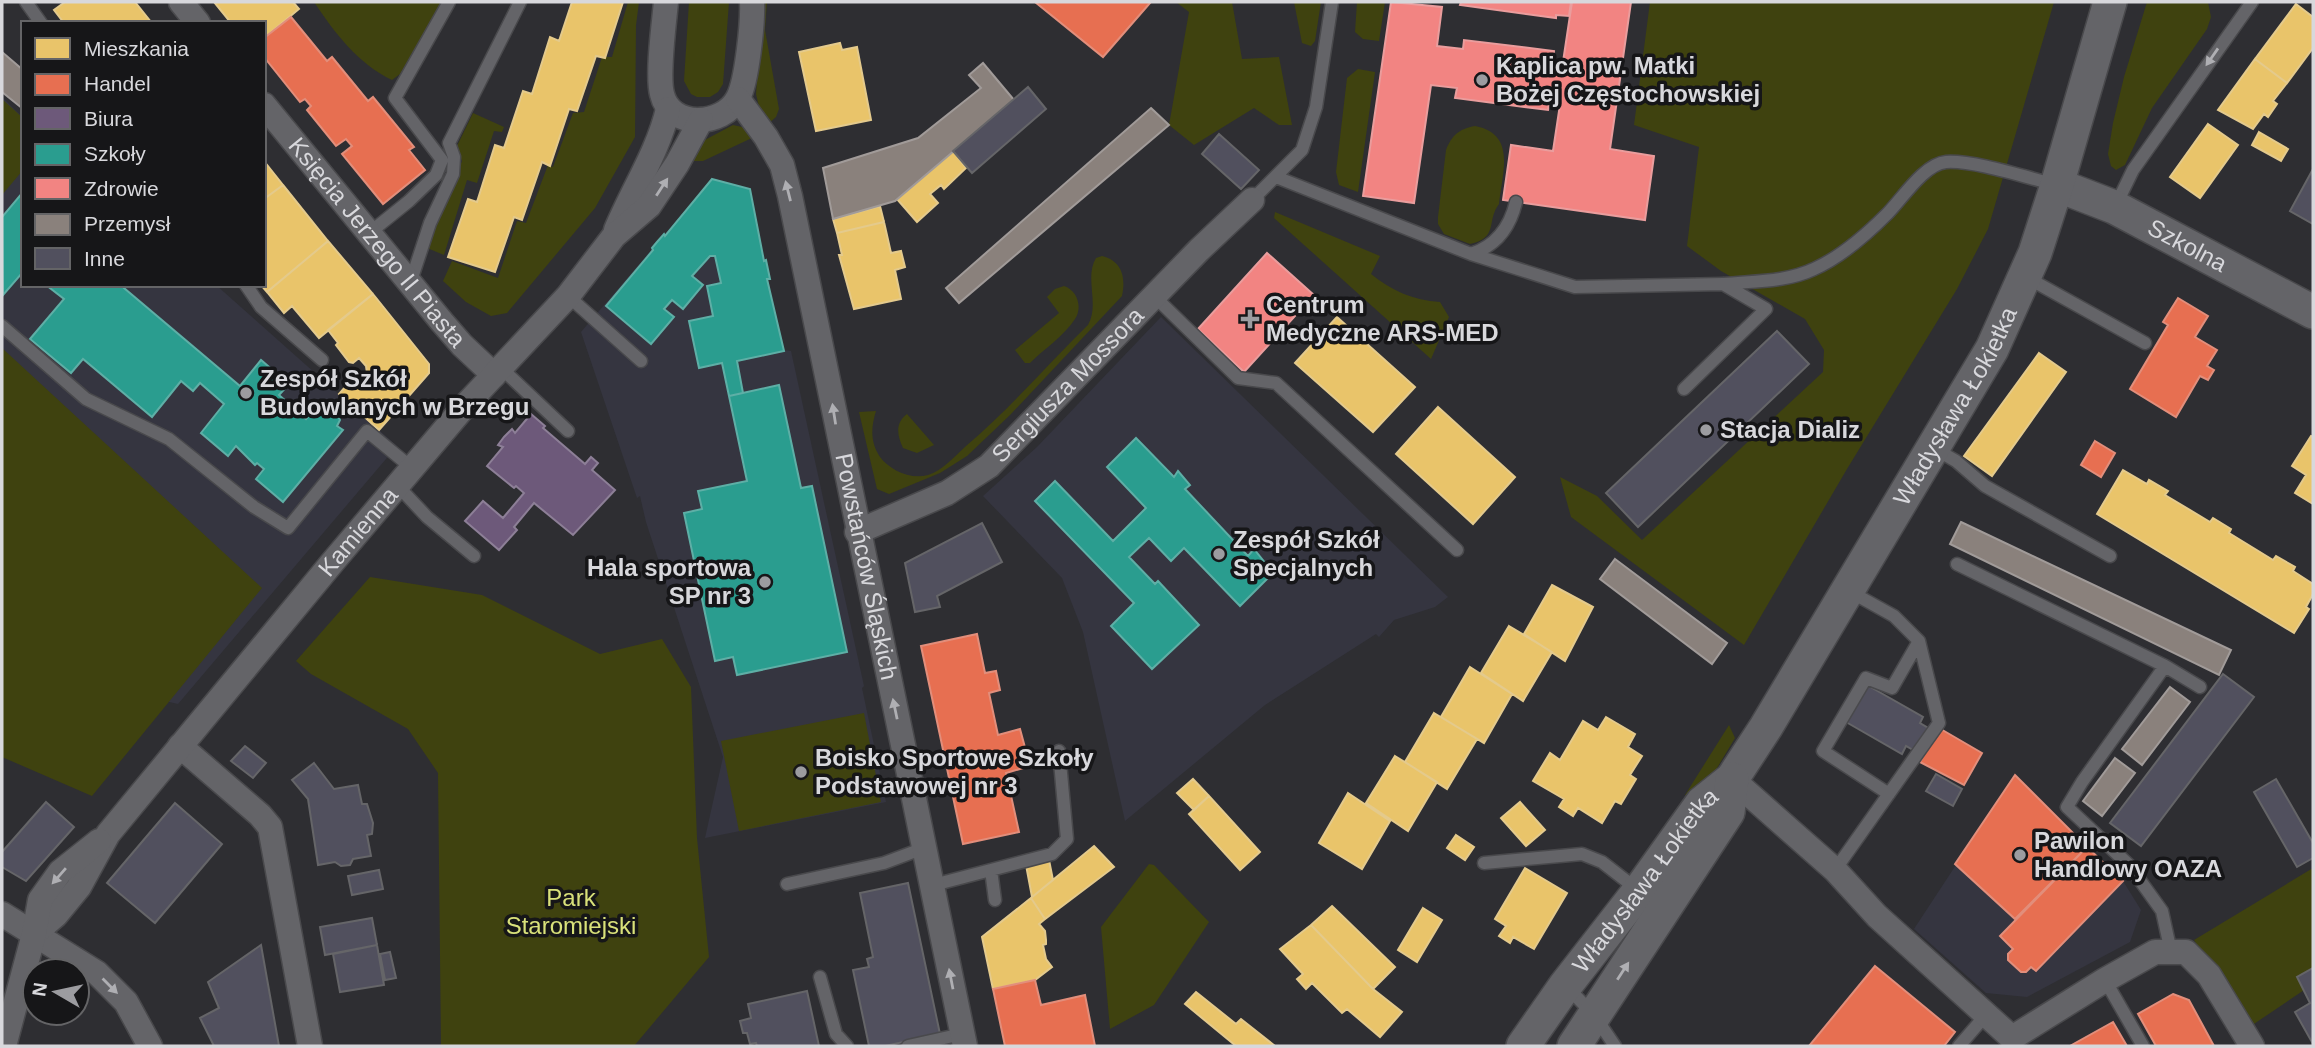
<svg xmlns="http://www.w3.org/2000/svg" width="2315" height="1048" font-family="Arial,sans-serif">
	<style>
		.built { fill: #353540 }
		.green { fill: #3f420f }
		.homes { fill: #e9c46a; stroke: #e4ca8c; stroke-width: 2 }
		.shops { fill: #e76f51; stroke: #e28e7b; stroke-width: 2 }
		.offices { fill: #6d597a; stroke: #8d7f97; stroke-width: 2 }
		.schools { fill: #2a9d8f; stroke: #5eafa6; stroke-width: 2 }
		.health { fill: #f28482; stroke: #ea9d9d; stroke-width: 2 }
		.industry { fill: #8a817c; stroke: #a19b99; stroke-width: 2 }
		.building { fill: #51505e; stroke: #656568; stroke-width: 2 }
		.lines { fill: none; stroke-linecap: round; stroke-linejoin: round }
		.lane-casing { stroke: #49494c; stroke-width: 15 }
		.street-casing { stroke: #49494c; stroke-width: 27 }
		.secondary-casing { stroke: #49494c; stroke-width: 36 }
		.lane { stroke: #646468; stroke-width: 12 }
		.street { stroke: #646468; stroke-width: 24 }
		.secondary { stroke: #646468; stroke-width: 33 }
		.oneway { fill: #afafb3 }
		.poi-dot { fill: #9c9ca0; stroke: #161618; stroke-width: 2.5 }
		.labels { text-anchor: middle; stroke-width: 7; stroke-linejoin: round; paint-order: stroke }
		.poi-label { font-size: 24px; font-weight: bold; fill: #d8d8dc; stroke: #161618; text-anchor: start }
		.street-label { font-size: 24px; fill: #d8d8dc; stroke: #161618 }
		.park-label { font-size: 24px; fill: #d9e17a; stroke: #161618 }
	</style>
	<rect width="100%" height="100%" fill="#2e2e32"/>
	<path class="built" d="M2,97L23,118V285H216L397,446L178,704L2,663Z
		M712,179L750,189L764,260H766L770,279L767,280L784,350L791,351L864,686L862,688L886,802L705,838L723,757L646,522L640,496L637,498L581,332Z
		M1161,317L1448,597L1435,607L1394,620L1379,637L1376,634L1265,705L1125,821L1083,632L1062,578L983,496L1037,447Z
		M2015,775L2123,881L2141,910L2130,942L2027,997L1986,993L1914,929Z"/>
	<path class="green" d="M314,2H442L400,74L392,80C357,63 335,33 314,2Z
		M628,2H639L636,25L635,137L595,208L507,313L491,316L466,302L443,281L452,261L498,278L517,221L526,223L548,165L553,167L573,113L584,112L602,57H612Z
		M689,2H729L723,84L718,92L710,97H697L691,94L684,81Z
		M763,2H767L765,30L779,109L776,117L768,124L760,111L756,94Z
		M1176,2H1232L1242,59L1279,57L1292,125H1279L1254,108L1194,145L1169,125L1189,12Z
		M1294,2H1321L1315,41L1311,46L1302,43Z
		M1357,2H1385L1379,41L1363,39L1355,32Z
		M1650,2H2054L1988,229L1957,289L1847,469L1744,645L1571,517L1560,477L1597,496L1642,540L1823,372L1824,350L1805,319L1721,271L1687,246L1699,147L1634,125Z
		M2147,2H2208L2211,17L2207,29L2152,108L2125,165L2116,170L2111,166L2108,154L2113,123L2124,77Z
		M1358,69L1375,72L1358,192L1339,185L1336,172L1347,78Z
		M2,99L23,118V170L2,195Z
		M473,113L504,127L502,132L494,131L477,183L467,180L444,255L427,248L462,161L456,148Z
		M733,125L742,127L754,137L703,161H688L701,142Z
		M1475,126C1517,134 1502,173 1499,204C1486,221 1499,238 1470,244L1444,234L1438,224V217L1446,150C1452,135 1459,129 1475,126Z
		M1275,212L1380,256L1371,274C1392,291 1413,300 1440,302L1449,317L1431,359L1274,218Z
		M1102,256C1122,261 1126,277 1122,296L1010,415L967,456L940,473L889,494L877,489L859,412L876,411C871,427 870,442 880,457C890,470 910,480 928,475C942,471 955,456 966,446C1010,409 1047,365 1088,325C1100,304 1084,278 1096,258Z
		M1064,286C1077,290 1083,307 1075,319C1064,336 1044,349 1030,363H1025L1015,350L1059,313L1047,297L1055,289Z
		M2,348L262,588L92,796L2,757Z
		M907,414L934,445L917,453L903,448C897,435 895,423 907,414Z
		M370,577L482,595L600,654L662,639L691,687L697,838L709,957L634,1046H441L438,773L408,729L311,674L296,661Z
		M864,713L881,802L739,831L721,741Z
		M1729,725L1735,738L1699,798L1685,795Z
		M1149,864L1154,865L1209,922L1154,1005L1110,1029L1101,927Z
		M2313,868V984L2248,1028L2194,940Z"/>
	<path class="homes" d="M65,2H135L151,22L64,23L54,10Z
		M214,2H293L299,9L264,38V23H231Z
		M572,2H623L605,58L596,56L577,111L569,109L550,166L542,162L522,220L514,217L495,272L448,257L468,199L477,202L495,145L504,148L523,91L532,94L550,37L559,41Z
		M2296,4L2313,17V48L2287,83L2255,59Z
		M840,43L842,50L857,47L871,120L816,131L799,52Z
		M2255,59L2287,83L2273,101L2277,104L2268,117L2264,114L2253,129L2218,110Z
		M2208,124L2238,145L2200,198L2170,177Z
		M2259,132L2288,149L2281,161L2252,145Z
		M953,151L966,168L944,189L941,185L930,194L938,203L917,222L897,199Z
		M264,161L283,185L264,199Z
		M283,185L328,241L267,292L261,285H264V199Z
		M880,206L884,222L837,233L833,219Z
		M884,222L891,253L901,251L905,267L895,270L901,299L854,309L839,255H842L837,233Z
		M328,241L373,294L319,338L292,306L284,313L267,292Z
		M373,294L429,364V373L379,430L339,394L355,376L362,378L367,373L366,366L359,358L353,363L349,362L336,345L338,343L328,330Z
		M1337,317L1415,387L1373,432L1295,363Z
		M2039,353L2066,372L1992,476L1964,456Z
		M1438,407L1515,477L1473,524L1396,454Z
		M2311,436L2313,437V504L2295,493L2306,475L2292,466Z
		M2123,470L2147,484L2149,480L2168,491L2165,495L2210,522L2213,518L2231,529L2229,533L2273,560L2276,556L2295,567L2293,571L2313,584V594L2306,607L2309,609L2294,633L2097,514Z
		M1552,585L1593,607L1565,661L1524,634Z
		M1509,626L1552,652L1523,701L1481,673Z
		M1470,667L1512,694L1484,743L1441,717Z
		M1434,713L1477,739L1447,789L1405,762Z
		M1606,717L1635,734L1628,747L1642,756L1630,775L1636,779L1621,804L1615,801L1602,823L1578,808L1573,816L1559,807L1564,799L1533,781L1550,753L1560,760L1583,721L1598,730Z
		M1395,756L1437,782L1408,831L1366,803Z
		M1193,779L1209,796L1194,810L1177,793Z
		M1348,793L1390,821L1362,869L1319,843Z
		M1209,796L1260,852L1240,870L1189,814Z
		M1520,802L1545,830L1526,846L1501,818Z
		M1456,835L1474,847L1465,860L1447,848Z
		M1094,846L1114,867L1045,919L1031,898Z
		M1049,860L1053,880L1032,897L1026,865Z
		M1525,868L1567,893L1534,949L1513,937L1510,943L1499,936L1506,926L1495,919Z
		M1031,898L1045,919L1039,924L1045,931L1046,940V944L1043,945L1046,959L1052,967L1035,980L993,989L982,937Z
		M1332,906L1395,967L1373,989L1311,925Z
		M1423,908L1442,920L1417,962L1398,950Z
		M1311,925L1373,989L1402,1012L1380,1037L1347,1009L1342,1013L1312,983L1306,989L1297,979L1303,974L1280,949Z
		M1196,992L1236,1024L1241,1019L1275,1046H1236L1185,1004Z"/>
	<path class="shops" d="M1035,2H1149L1150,3L1103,57Z
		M291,17L327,61L332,57L368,101L373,97L414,147L409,150L425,170L383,204L342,154L352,146L346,139L336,146L307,110L311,106L305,99L300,102L264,57V38Z
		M2178,298L2208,316L2195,337L2217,350L2207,366L2214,370L2208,380L2200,376L2176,417L2130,389L2168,325L2163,322Z
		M2095,441L2115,453L2101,477L2081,465Z
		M977,634L985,673L996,671L1000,690L989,693L998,735L1020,729L1030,766L1006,773L1019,832L963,844L921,646Z
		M1939,728L1982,753L1964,785L1920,762Z
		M2015,775L2087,847L2015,919L1955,864Z
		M2087,847L2123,881L2036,971L2031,967L2026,972H2021L2008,960V954L2013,949L2000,936Z
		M1875,966L1955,1032L1944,1046H1809Z
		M1035,980L1041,1005L1085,995L1095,1046H1005L993,989Z
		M2173,994L2189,1000L2214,1046H2156L2138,1014Z
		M2113,1022L2127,1046H2070Z"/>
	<path class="offices" d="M531,414L545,426L543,428L585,464L591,457L598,463L592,470L615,490L573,535L534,503L514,527L517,530L499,550L465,521L483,501L503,518L524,493L516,486L514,488L487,466L503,447L498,445L504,437L512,429L515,433Z"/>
	<path class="schools" d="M712,179L750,189L764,261L766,260L770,279H767L784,351L737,361L743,393L729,396L722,363L699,368L689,321L713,316L707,286L721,283L715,256H710L692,276L703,285L683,309L672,300L664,309L674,317L651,344L606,306L653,250L652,248L657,242L664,234L665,236Z
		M23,192V272L3,295L2,217Z
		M46,285H126L124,288L240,386L261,360L289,384L279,395L306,419L317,407L322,412L329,409L336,411L340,420L337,426L343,430L283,502L256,479L264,469L257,463L255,465L236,446L228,456L201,433L224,404L200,383L193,391L181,381L152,417L83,359L71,373L30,339L64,299Z
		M779,385L801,488L812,486L847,652L737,675L733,657L715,661L684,513L702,509L698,491L747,481L729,396Z
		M1136,438L1174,477L1178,471L1190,485L1185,489L1248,556L1254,549L1266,564L1260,568L1269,577L1240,606L1184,548L1171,561L1149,538L1129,557L1155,584L1158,581L1199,625L1152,669L1111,626L1134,603L1035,501L1055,481L1113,541L1146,508L1107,467Z"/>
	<path class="health" d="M1391,2L1442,7L1437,46L1463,49L1464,40L1554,51L1553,60L1563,62L1572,2H1631L1610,149L1654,156L1645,220L1503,200L1511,145L1553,151L1561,98L1550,96L1548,110L1455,98L1457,88L1431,85L1414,203L1363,196Z
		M1461,2H1571L1569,16L1556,15V18L1460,5Z
		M1267,253L1314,295L1244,372L1198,329Z"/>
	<path class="industry" d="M2,52L23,70V109L2,92Z
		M983,63L1014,100L895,201L833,219L823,168L918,138L981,88L969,75Z
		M1151,108L1169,125L959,303L946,288Z
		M1961,522L2231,650L2219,675L1950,544Z
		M1615,559L1727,643L1712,664L1600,579Z
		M2170,687L2190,702L2142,765L2122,749Z
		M2115,758L2135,773L2102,816L2083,801Z"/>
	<path class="building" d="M1028,87L1046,109L972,173L953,151Z
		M1219,134L1259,170L1241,189L1202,154Z
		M2313,169V224L2290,211Z
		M1777,331L1809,364L1638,527L1606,493Z
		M982,523L1002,562L937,596L940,607L915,612L905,563Z
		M2223,674L2254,697L2141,846L2110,823Z
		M1867,685L1923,717L1920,723L1937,733L1923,756L1906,746L1902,754L1846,722Z
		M245,746L266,763L253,778L231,761Z
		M314,763L334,789L358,785L362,804H367L373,823L372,834L367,835L371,856L353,859L350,865L341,866L335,862L318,865L308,799L292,780Z
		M1936,774L1962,789L1953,806L1926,791Z
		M2276,779L2313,843V858L2297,867L2254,792Z
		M46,802L74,827L26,881L2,867V852Z
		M175,803L222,844L155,923L107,883Z
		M379,870L383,889L352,895L348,876Z
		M908,883L940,1034L885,1046H869L853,970L869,967L867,959L873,957L860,893Z
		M372,918L377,945L325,955L320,927Z
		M261,945L279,1046H214L200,1018L219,1008L208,982Z
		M377,945L384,985L340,992L333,954Z
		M390,952L396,978L385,980L380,954Z
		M2313,968V1044L2295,1012L2310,1003L2297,977Z
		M807,991L819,1046H757L756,1043L750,1044L747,1033H743L740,1021L751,1018L748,1004Z"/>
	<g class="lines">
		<defs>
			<path id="lane" d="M26,2L41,23
				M1276,177L1471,254C1496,246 1510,227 1516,202
				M1252,200L1302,150L1316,107L1332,2
				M2116,205L2133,170L2252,2
				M368,234L409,201L436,175L442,160L395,98L449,2
				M1471,254L1575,287L1723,284L1766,309L1684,389
				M2026,277L2145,343
				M410,284L430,223L453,174L454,157L449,143L520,2
				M1724,284C1754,281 1787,282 1814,269C1841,257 1866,235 1887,214C1902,199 1924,164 1946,162C1974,160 2028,178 2057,185
				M246,285L261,307L322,360
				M568,296L641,361
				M1154,296L1238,378L1276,383L1457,550
				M2,326L86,399L169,439L254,507L288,528L367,431L412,468
				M501,368L568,431
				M1935,449L1956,461L1985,486L2110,556
				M398,486L427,517L474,556
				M1957,564L2165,666L2200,687
				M2165,666L2082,782L2067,807L2129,865L2162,911L2171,952
				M1889,794L1823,751L1866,678L1892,688L1919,641
				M1484,863L1582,854L1602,862L1638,890
				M991,870L995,900
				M1835,870L1939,723L1919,641L1894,616L1849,591
				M932,881L941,883L1052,854L1067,839L1059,751
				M787,884L884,863L924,848
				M820,977L836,1034L847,1046
				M2105,980L2143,1046
				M1567,987L1594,1015L1615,1046
				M908,1046L962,1034
				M1959,1046L1985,1016"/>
			<g id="street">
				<path d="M181,2L198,23"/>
				<path d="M666,2C664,23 657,75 662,94C670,129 723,127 738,98C747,81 753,22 752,2"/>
				<path id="s1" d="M738,99L766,137L782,165L790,196L965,1046"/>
				<path id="s2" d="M264,105L442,322L462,345L494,375"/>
				<path d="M616,230C633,189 658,152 668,109"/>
				<path id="s3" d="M857,532L947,493L989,466L1199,250L1252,200"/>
				<path d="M180,746L260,815L270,827L310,1046"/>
				<path d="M1732,779L1835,870L1877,916L2012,1038L2105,980L2155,952H2186L2209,975L2252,1046"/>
				<path d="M2,914L97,973L126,1002L150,1046"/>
				<path id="s4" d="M34,934L56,915L79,887L108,834L331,564L463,408L568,296L614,236L649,206L677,164L701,120"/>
				<path d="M4,1046L34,934L40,900L60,872L99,841"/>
			</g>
			<g id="secondary">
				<path id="s5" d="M2057,185L2114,207L2313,312"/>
				<path id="s6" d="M1523,1046L1565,986L1639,891L1702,803L1732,779L1766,727L1992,349L2035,253L2057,185L2110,2"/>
				<path d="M1574,1046L1728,812L1732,779"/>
			</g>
		</defs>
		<use href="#lane" class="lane-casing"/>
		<use href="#street" class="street-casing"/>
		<use href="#secondary" class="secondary-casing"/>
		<use href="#lane" class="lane"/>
		<use href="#street" class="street"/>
		<use href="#secondary" class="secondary"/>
	</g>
	<defs><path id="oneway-solid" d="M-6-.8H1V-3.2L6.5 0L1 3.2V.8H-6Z" transform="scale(1.75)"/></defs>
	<g class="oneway">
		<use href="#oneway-solid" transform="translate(2212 57) rotate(125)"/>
		<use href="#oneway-solid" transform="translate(662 187) rotate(-57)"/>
		<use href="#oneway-solid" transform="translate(788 191) rotate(-104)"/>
		<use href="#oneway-solid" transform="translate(834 414) rotate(-99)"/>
		<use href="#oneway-solid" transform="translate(895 709) rotate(-102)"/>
		<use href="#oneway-solid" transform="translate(59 876) rotate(131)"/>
		<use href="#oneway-solid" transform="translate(1623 971) rotate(-57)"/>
		<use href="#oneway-solid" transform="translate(951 979) rotate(-101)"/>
		<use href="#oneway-solid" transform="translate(110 986) rotate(45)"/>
	</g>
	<g class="poi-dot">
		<circle cx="1482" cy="80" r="7"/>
		<path d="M1246.5 308.5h7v7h7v7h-7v7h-7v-7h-7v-7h7z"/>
		<circle cx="246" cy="393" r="7"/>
		<circle cx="1706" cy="430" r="7"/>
		<circle cx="1219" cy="554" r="7"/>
		<circle cx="765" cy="582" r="7"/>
		<circle cx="801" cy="772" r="7"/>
		<circle cx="2020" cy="855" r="7"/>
	</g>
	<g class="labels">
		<g class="poi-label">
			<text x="1496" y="74">Kaplica pw. Matki<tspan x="1496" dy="28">Bożej Częstochowskiej</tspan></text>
			<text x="1266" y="313">Centrum<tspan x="1266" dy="28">Medyczne ARS-MED</tspan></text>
			<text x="260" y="387">Zespół Szkół<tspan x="260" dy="28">Budowlanych w Brzegu</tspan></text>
			<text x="1720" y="438">Stacja Dializ</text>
			<text x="1233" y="548">Zespół Szkół<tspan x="1233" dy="28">Specjalnych</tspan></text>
			<text x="751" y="576" text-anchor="end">Hala sportowa<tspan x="751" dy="28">SP nr 3</tspan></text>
			<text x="815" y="766">Boisko Sportowe Szkoły<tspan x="815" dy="28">Podstawowej nr 3</tspan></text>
			<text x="2034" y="849">Pawilon<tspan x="2034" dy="28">Handlowy OAZA</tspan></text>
		</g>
		<g class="street-label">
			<text dy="8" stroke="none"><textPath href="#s2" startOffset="178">Księcia Jerzego II Piasta</textPath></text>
			<text dy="8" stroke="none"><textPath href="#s5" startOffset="144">Szkolna</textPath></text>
			<text dy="8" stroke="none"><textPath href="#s3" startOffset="261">Sergiusza Mossora</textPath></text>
			<text dy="8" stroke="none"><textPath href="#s6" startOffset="775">Władysława Łokietka</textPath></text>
			<text dy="8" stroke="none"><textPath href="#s4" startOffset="518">Kamienna</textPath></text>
			<text dy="8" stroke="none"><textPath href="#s1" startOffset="490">Powstańców Śląskich</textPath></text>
			<text dy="8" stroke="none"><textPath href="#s6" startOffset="206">Władysława Łokietka</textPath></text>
		</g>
		<g class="park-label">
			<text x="571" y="906">Park<tspan x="571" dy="28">Staromiejski</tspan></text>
		</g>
	</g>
	<rect width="2315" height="1048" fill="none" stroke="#d8d8dc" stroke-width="7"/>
	<rect x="21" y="21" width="245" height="266" fill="#161618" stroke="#646466" stroke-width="2"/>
	<rect x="35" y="38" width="35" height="21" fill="#e9c46a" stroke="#646466" stroke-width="2"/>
	<text x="84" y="56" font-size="21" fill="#d8d8dc">Mieszkania</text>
	<rect x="35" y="74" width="35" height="21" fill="#e76f51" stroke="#646466" stroke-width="2"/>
	<text x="84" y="91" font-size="21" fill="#d8d8dc">Handel</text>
	<rect x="35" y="108" width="35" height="21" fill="#6d597a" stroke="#646466" stroke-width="2"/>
	<text x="84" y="126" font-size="21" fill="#d8d8dc">Biura</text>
	<rect x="35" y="144" width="35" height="21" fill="#2a9d8f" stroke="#646466" stroke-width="2"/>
	<text x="84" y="161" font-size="21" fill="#d8d8dc">Szkoły</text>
	<rect x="35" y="178" width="35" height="21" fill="#f28482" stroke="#646466" stroke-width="2"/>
	<text x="84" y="196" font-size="21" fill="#d8d8dc">Zdrowie</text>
	<rect x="35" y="214" width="35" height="21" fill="#8a817c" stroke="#646466" stroke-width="2"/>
	<text x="84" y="231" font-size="21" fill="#d8d8dc">Przemysł</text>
	<rect x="35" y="248" width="35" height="21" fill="#51505e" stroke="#646466" stroke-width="2"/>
	<text x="84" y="266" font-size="21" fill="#d8d8dc">Inne</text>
	<g transform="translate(56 992) rotate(279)"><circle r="33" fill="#161618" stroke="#646466" stroke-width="2"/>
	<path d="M0-5L12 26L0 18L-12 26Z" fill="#9c9ca0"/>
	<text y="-10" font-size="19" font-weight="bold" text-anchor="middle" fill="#d8d8dc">N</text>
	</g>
</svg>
